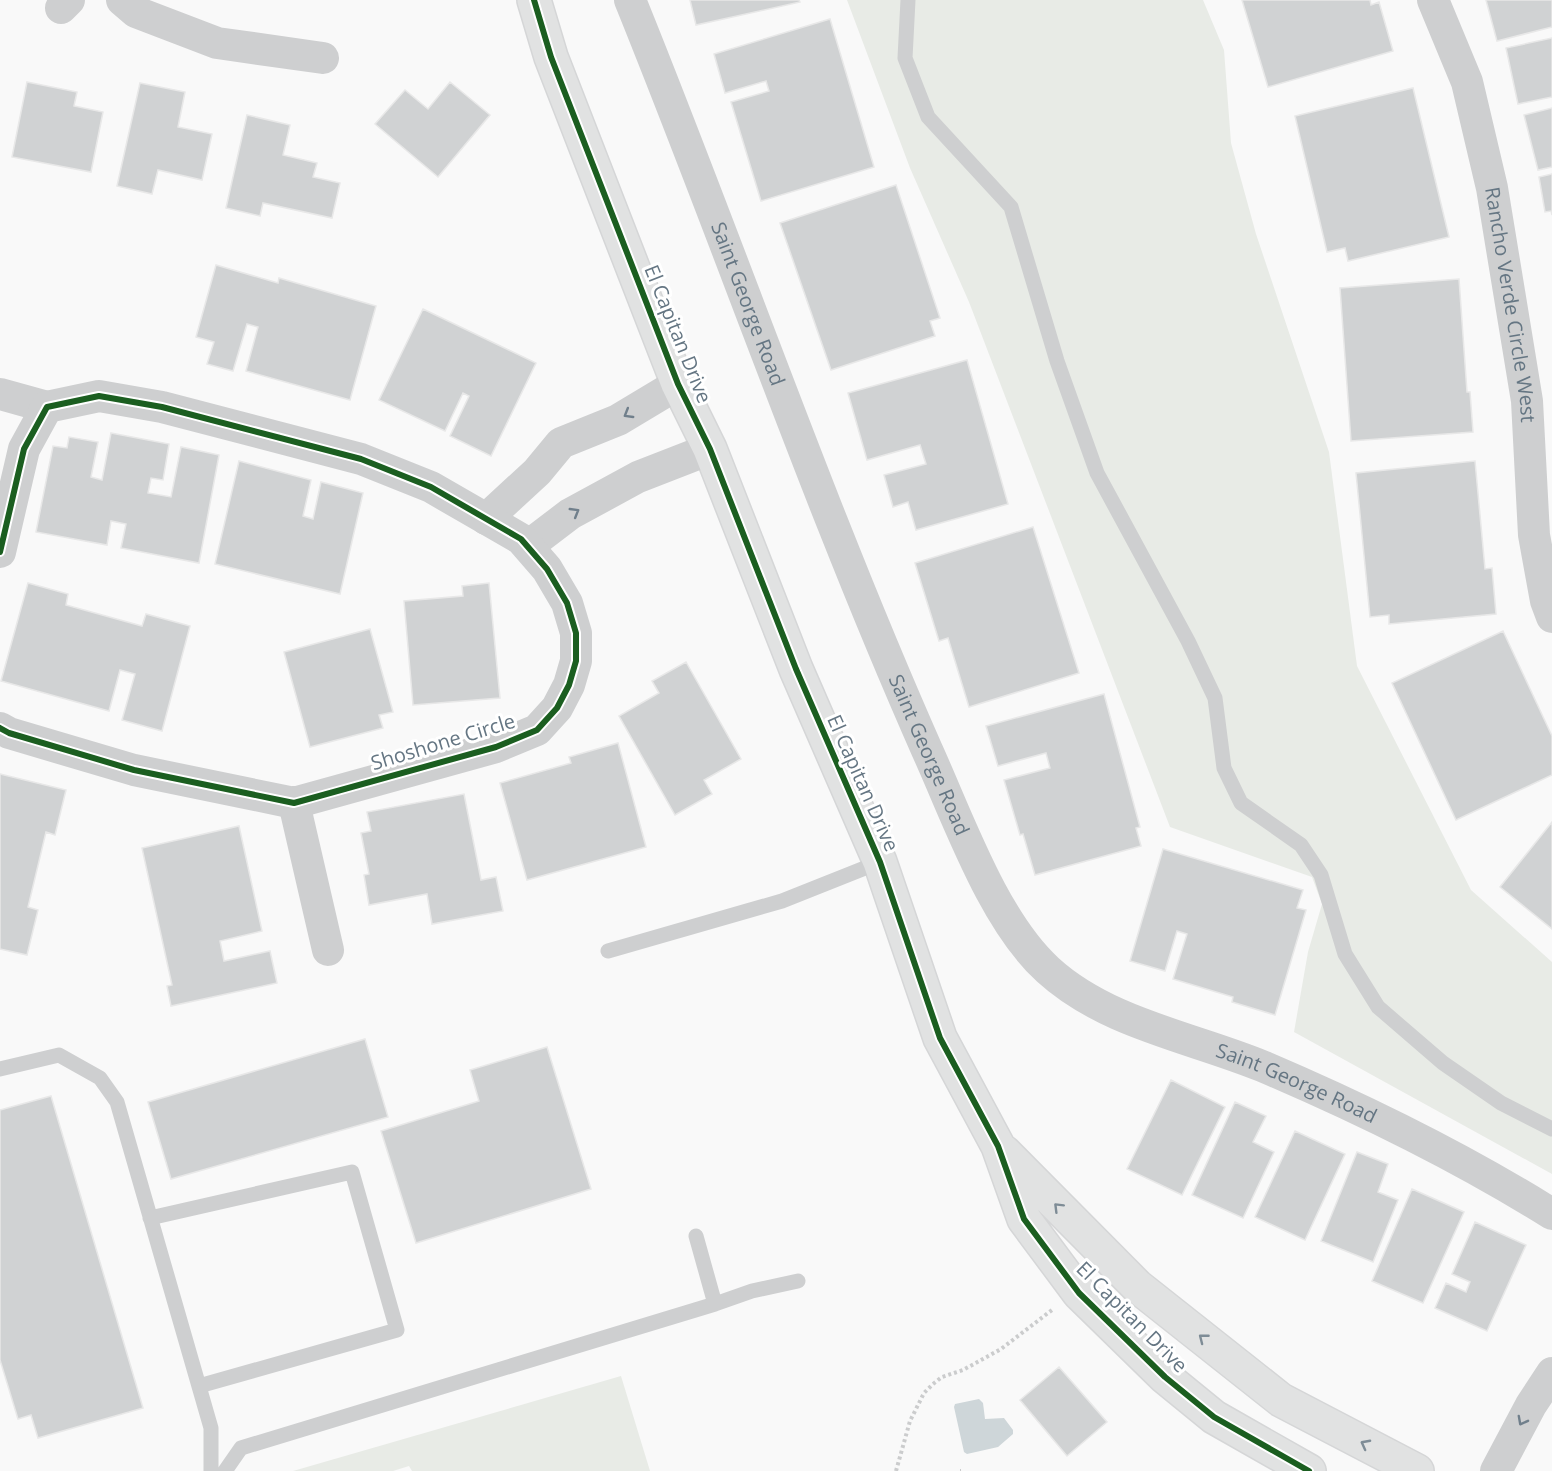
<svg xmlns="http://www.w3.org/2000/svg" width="1552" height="1471" font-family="'Open Sans',sans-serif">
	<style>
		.green { fill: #e8ebe6 }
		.water { fill: #ced6d9 }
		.building { fill: #d0d2d3; stroke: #e8e8e8; stroke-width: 1.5 }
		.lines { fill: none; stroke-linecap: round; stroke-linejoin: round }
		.secondary-casing { stroke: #d5d6d7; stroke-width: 36 }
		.path { stroke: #cbcccd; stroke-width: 4; stroke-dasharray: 3 3; stroke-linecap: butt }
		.lane { stroke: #cecfd0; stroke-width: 15 }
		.street { stroke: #cecfd0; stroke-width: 32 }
		.secondary { stroke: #e1e2e2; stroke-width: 33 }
		.cycleway-casing { stroke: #fff; stroke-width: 10 }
		.cycleway { stroke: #1b5e20; stroke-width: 6 }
		.oneway { stroke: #707f8b }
		.oneway2 { stroke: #7e8c96 }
		.labels { text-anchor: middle; stroke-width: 6; stroke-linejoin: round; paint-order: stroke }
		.street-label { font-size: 20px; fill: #657683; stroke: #fff }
	</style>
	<rect width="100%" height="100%" fill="#f9f9f9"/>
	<path class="green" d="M847,0H1203L1224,50L1231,143L1256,234L1329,452L1357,666L1471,890L1552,962V1174L1294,1032L1308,952L1322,904L1312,877L1170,827L969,302L910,168Z
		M621,1376L650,1471H412L409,1466L393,1471H293Z"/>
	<path class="water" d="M979,1399L983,1403L985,1419L1004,1418L1013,1430V1434L998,1447L967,1454L964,1452L954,1407L955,1404Z"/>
	<path class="building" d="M690,0H799L800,2L696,25Z
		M1242,0H1370L1371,5L1379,2L1393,51L1268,87Z
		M1486,0H1552V27L1497,41Z
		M830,19L874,167L761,201L731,102L769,91L766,81L725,93L714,54Z
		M1552,38V97L1518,104L1506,48Z
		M27,82L77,92L74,106L103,112L91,172L12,157Z
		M450,82L490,115L438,177L375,124L405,90L428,109Z
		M140,83L185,92L178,127L212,134L202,180L158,170L152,194L117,186Z
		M1413,88L1449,237L1348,261L1345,248L1327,252L1295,116Z
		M1552,108V167L1538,170L1524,115Z
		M247,115L290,125L283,155L317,163L313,177L340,183L332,218L263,203L260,216L226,208Z
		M1552,174V215L1551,211L1545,212L1539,177Z
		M896,185L940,318L930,321L935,336L831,370L780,223Z
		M216,265L278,283L279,278L376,306L350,400L246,371L258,327L247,324L233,371L207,364L214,342L196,337Z
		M1459,279L1467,392H1470L1473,432L1351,441L1340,288Z
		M423,309L536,363L491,456L450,436L469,396L463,393L445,431L379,400Z
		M967,360L1008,504L916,530L908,502L893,507L884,475L926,464L920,445L867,460L848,393Z
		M111,433L169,444L163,480L151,478L148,493L171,497L181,447L219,455L199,563L121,548L126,524L111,521L107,545L36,532L53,446L67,448L69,437L98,442L91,477L102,480Z
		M239,461L311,480L303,516L313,519L321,482L363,493L340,594L215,564Z
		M1475,461L1485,569L1492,568L1496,614L1389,624V615L1370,617L1356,473Z
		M1033,527L1079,673L969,707L948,638L939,641L915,563Z
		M28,583L68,594L66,605L142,626L146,614L190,626L162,731L122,720L135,674L120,670L109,711L1,681Z
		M489,583L500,698L413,705L404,601L463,596L462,586Z
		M370,629L393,712L379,715L383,728L310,747L284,652Z
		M1503,631L1552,736V775L1456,820L1392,683Z
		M686,662L741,759L704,780L712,794L675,815L619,716L659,693L652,681Z
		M1104,694L1140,827L1136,828L1141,846L1035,875L1023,834L1020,835L1004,780L1050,768L1046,753L998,766L986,726Z
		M618,743L646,847L527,880L500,783L571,763L569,757Z
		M0,774L66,790L55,835L46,832L28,907L38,910L27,955L0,949Z
		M464,794L481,880L496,877L503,911L432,924L427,894L369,905L364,875L369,874L361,833L371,831L367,812Z
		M1552,822V929L1500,887Z
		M239,826L262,931L220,941L224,961L270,951L277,983L171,1006L167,986L172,985L142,848Z
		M1163,849L1303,890L1297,908L1306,910L1275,1015L1232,1002L1233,997L1173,979L1187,934L1177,931L1165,971L1130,961Z
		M365,1039L388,1117L171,1179L148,1102Z
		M547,1047L591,1189L416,1243L381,1131L479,1101L470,1070Z
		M1171,1080L1225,1107L1182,1195L1127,1169Z
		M51,1096L143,1408L38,1438L31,1415L18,1419L0,1360V1110Z
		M1235,1102L1266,1116L1253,1142L1274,1152L1243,1218L1192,1195Z
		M1295,1131L1345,1154L1305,1240L1255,1217Z
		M1357,1152L1388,1164L1378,1192L1398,1200L1373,1262L1321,1241Z
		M1412,1189L1464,1212L1423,1303L1372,1281Z
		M1475,1222L1526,1245L1487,1331L1435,1308L1446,1283L1466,1292L1470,1282L1452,1274Z
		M1059,1367L1107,1422L1067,1456L1020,1400Z"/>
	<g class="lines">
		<defs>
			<path id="secondary" d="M534,0L551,57L678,384L710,449L796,669L880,862L940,1038L998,1146L1024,1219L1079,1293L1165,1377L1214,1417L1309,1471
				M1004,1152L1137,1286L1281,1400L1417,1471"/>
		</defs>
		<use href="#secondary" class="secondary-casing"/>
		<path class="path" d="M896,1471L910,1421L924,1393L933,1384L942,1377L963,1370L1001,1349L1052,1310
			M960,1471H961"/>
		<path class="lane" d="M908,0L905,58L928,117L1011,207L1057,361L1097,473L1188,641L1215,698L1224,768L1241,803L1301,845L1321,875L1345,954L1378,1007L1443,1063L1501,1103L1552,1129
			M608,951L782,901L880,862
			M0,1069L59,1055L100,1078L117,1102L211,1428V1471
			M150,1218L352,1172L397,1330L199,1386
			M715,1304L752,1291L798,1281
			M225,1471L241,1448L715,1304L696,1236"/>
		<g class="street">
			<path d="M122,0L136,12L217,43L323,58"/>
			<path id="s1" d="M630,0C731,249 818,504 927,750C958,818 993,920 1048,970C1106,1023 1191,1037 1262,1066C1363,1109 1459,1156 1552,1214"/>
			<path id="s2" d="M1433,0L1467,82L1492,188L1527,401L1534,535L1546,601L1552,617"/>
			<path d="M61,8L69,0"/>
			<path d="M0,394L47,407"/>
			<path d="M486,519L537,472L561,443L618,420L678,384"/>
			<path d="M528,546L570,514L638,477L710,449"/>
			<path d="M0,552L24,449L47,407L99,396L162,407L361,459L431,487L521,539L547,569L567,603L576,633V661L569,685L557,708L537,730L496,747L294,803L134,770L9,733L0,728"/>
			<path d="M294,803L328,950"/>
			<path d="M1496,1471L1531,1405L1552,1373"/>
		</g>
		<use href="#secondary" class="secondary"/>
		<defs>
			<path id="cycleway" d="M534,0L551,57L678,384L710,449L796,669L880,862L940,1038L998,1146L1024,1219L1079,1293L1165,1377L1214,1417L1309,1471
				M0,552L24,449L47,407L99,396L162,407L361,459L431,487L521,539L547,569L567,603L576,633V661L569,685L557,708L537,730L496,747L294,803L134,770L9,733L0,728"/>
		</defs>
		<use href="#cycleway" class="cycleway-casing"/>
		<use href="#cycleway" class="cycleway"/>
	</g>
	<defs><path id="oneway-chevron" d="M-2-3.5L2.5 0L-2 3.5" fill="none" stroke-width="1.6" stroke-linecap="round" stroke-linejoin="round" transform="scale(1.5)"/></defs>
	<g class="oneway">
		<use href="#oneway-chevron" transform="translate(628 414) rotate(149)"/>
		<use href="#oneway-chevron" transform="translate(575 512) rotate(-31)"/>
		<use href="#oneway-chevron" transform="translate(1522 1421) rotate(118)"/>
	</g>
	<g class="oneway2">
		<use href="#oneway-chevron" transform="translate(1058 1207) rotate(-135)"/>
		<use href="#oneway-chevron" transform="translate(1203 1338) rotate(-142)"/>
		<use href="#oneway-chevron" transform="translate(1365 1444) rotate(-152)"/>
	</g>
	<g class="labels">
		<g class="street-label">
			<text dy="7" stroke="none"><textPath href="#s1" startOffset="326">Saint George Road</textPath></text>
			<text dy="7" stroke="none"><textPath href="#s2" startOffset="316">Rancho Verde Circle West</textPath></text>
			<text transform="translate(678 334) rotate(68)" y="7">El Capitan Drive</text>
			<text transform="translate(443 742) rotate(-17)" y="7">Shoshone Circle</text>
			<text dy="7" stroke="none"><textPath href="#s1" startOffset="812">Saint George Road</textPath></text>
			<text transform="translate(863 783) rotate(66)" y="7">El Capitan Drive</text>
			<text dy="7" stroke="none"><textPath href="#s1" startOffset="1334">Saint George Road</textPath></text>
			<text transform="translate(1132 1317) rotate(45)" y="7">El Capitan Drive</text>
		</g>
	</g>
</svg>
